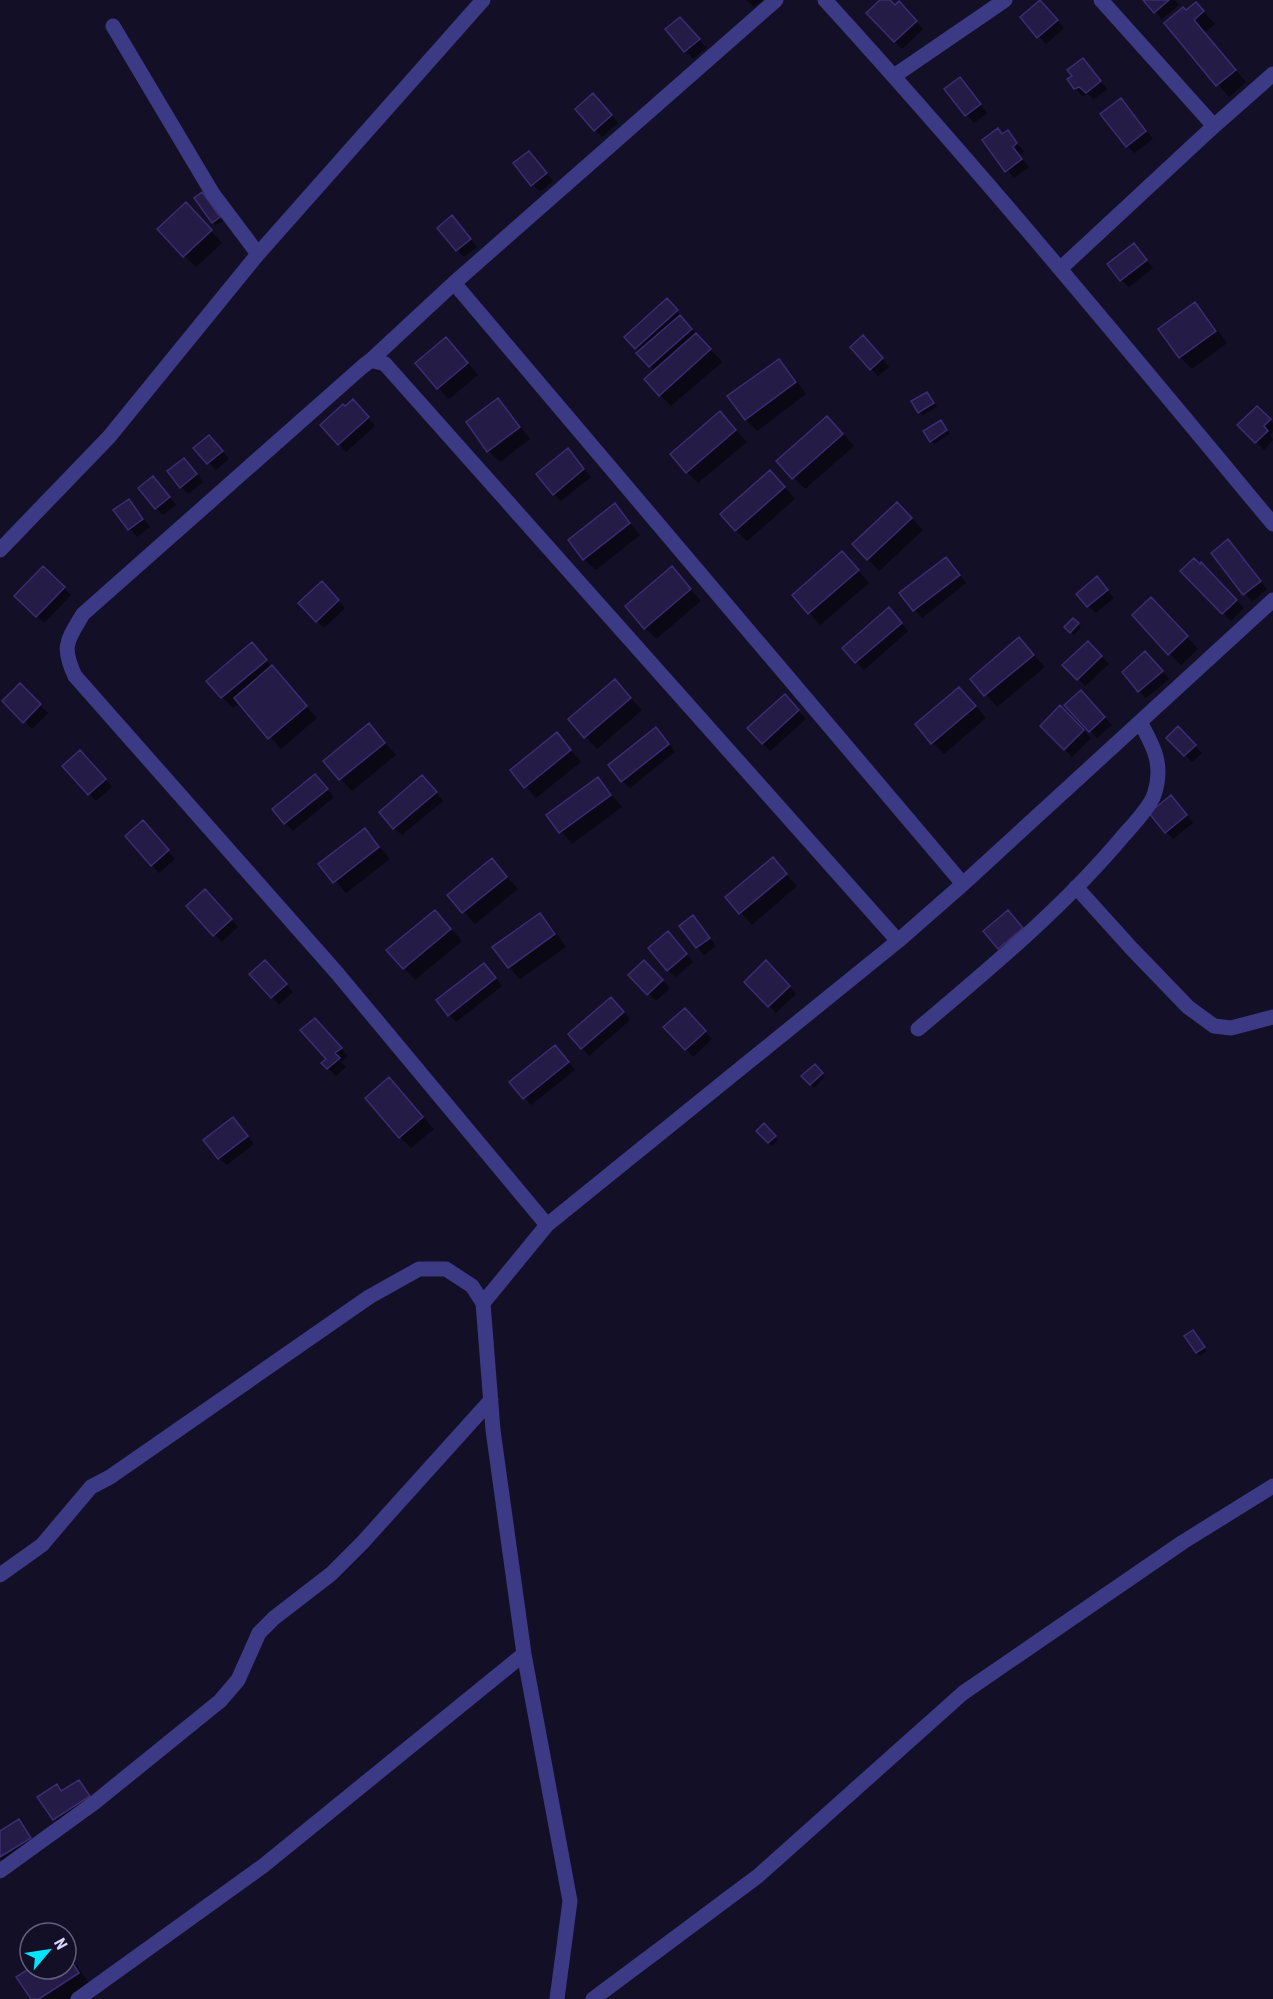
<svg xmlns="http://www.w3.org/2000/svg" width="1273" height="1999" font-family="'Roboto Condensed',sans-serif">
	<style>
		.shadow { fill: #0007 }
		.building { fill: #241b47; stroke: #3b2d73; stroke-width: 1.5 }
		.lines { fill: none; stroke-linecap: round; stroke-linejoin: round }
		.minor { stroke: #3d3a85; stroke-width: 15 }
	</style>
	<rect width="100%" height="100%" fill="#130f26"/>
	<path class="shadow" d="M746,0H763L754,7Z
		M882,0H888L895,7L899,3L923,29L902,49L868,13Z
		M1145,0H1175L1179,5L1162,19Z
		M1041,1L1064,28L1046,44L1039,37Z
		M1196,4L1215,24L1204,33L1246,82L1229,97L1166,23L1186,12Z
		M688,26L706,48L693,59L667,29Z
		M1083,60L1107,89L1094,99L1088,94L1082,96L1075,88L1074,76Z
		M967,87L987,113L974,123L946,90Z
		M600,102L618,123L602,137L595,130Z
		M1128,107L1153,139L1134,153L1127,146Z
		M1008,132L1024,152L1019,155L1029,167L1014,178L984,140L1003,135Z
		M536,160L553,181L540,192L515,164Z
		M205,197L222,221L216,225L213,222Z
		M197,216L222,243L196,267L159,229Z
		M459,225L477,247L464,257L457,250Z
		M1134,245L1153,268L1129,287L1121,280Z
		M667,301L722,362L671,406L660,395L655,371L627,337Z
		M1195,304L1206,315L1227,343L1192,369L1180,357L1160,330Z
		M870,344L889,367L878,376L871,369Z
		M457,350L478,375L449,399L438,388Z
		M778,361L790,372L806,394L757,431L746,419Z
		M927,393L937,407L923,415L919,412Z
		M498,400L509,412L530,439L500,462L489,451Z
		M1257,408L1273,423V431L1270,435L1273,440L1264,450L1240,425Z
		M360,409L375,426L346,452L322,426Z
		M720,413L747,442L698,483L687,472Z
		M941,422L950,434L934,444L931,441Z
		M839,429L854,446L805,489L778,461Z
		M216,444L229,459L216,470L195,448Z
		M575,458L591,477L561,501L554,494Z
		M191,467L203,482L188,494L181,487Z
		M782,484L795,499L747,541L736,530Z
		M160,486L176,505L163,515L156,508Z
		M129,501L150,527L137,537L115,511Z
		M615,505L640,535L596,570L584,559Z
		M909,515L923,530L879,571L854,544Z
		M1228,541L1267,589L1252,602L1213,553Z
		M1201,564L1244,608L1231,621L1182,571Z
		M854,565L869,583L820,625L794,595Z
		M953,566L966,583L922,618L902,593Z
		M43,568L71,595L44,623L16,596Z
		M683,580L701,601L656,639L645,628Z
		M322,584L345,608L324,628L301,604Z
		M1104,586L1114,598L1096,613L1088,606Z
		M1163,610L1198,649L1181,665L1169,653Z
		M896,616L908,631L864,670L844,648Z
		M1073,620L1081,627L1074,635L1066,627Z
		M1019,639L1045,667L997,707L972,679Z
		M1088,643L1109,664L1085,686L1065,665Z
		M252,644L317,718L281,749L240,703L233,708L222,697Z
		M1152,660L1169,679L1146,698L1139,691Z
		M615,681L642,710L597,749L570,719Z
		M20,685L48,713L32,729L4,701Z
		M1088,699L1112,725L1097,738L1066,705Z
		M971,700L986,718L944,754L933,743Z
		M792,704L806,719L770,751L749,728Z
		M1060,708L1091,738L1072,757L1042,726Z
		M369,725L396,755L352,791L325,761Z
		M1178,728L1202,753L1192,762L1168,738Z
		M557,734L581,762L536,798L525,786Z
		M663,736L675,752L630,788L622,781Z
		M87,759L112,787L96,801L89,794Z
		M598,779L622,807L572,844L548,815Z
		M323,784L334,797L293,831L274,810Z
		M429,784L443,801L402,835L394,828Z
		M1178,804L1193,823L1173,839L1166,832Z
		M150,830L175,859L159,873L127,836Z
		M364,830L390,859L346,893L321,864Z
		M773,859L797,886L752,925L727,898Z
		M492,860L518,889L475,924L449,895Z
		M212,898L238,927L222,942L188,907Z
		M435,912L462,941L415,980L404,968Z
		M539,915L551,926L566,947L520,979L509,967L494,947Z
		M1016,920L1029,936L1006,955L999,948Z
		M700,925L716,946L704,955L697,947Z
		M675,940L693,962L676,977L668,970Z
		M644,962L670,988L656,1001L630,975Z
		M766,962L796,994L776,1013L746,982Z
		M272,969L293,992L279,1005L251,974Z
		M491,972L502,986L456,1022L449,1015Z
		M619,1006L630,1020L589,1056L582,1048Z
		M692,1017L712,1039L693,1057L666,1027Z
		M322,1027L348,1056L341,1062L346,1067L336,1076L323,1063L328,1059Z
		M562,1054L575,1070L531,1105L511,1082Z
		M815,1066L825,1077L814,1088L803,1076Z
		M389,1079L434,1129L411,1148L400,1137Z
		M233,1119L254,1144L227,1165L219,1158Z
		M764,1125L778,1140L772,1146L758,1131Z
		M1196,1335L1207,1351L1200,1356L1186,1337Z
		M78,1782L96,1804L62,1827L40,1798L57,1786L63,1792Z
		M19,1821L37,1846L7,1865L0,1858V1833Z
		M66,1952L74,1961L90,1985L68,1999H33L66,1969Z"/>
	<path class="building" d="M880,0H890L895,5L899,1L917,21L894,42L866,13Z
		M1040,0L1058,20L1037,38L1020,17Z
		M1143,0H1169L1154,13Z
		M1196,2L1204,11L1194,20L1236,70L1216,86L1164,23L1183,7L1186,10Z
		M680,17L700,39L684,52L665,29Z
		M1083,58L1101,81L1086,93L1079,87L1074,89L1067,79L1072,76L1067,70Z
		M960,77L981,104L965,116L944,89Z
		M593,93L612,115L594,131L575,109Z
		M1121,98L1146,131L1126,147L1100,114Z
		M998,128L1002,134L1008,130L1017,143L1013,147L1022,159L1005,172L982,140Z
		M529,151L547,173L531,186L513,163Z
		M202,192L220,217L212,223L194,198Z
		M186,202L212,230L183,257L157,229Z
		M452,215L471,239L456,251L437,228Z
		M1134,243L1147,260L1120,281L1107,264Z
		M667,298L678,310L635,349L624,337Z
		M1195,302L1216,331L1179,358L1158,329Z
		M680,315L692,329L649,367L636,353Z
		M696,333L711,349L659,396L644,379Z
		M863,335L883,358L870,370L850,347Z
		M446,337L468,363L437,389L415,363Z
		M779,359L796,382L745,420L727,396Z
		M927,392L934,403L918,413L911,401Z
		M498,398L520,427L487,452L466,422Z
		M353,399L369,417L338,445L320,425L343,404L345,406Z
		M1257,406L1271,419L1264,426L1268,431L1255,443L1237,425Z
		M720,411L736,430L686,473L670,454Z
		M827,416L843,434L792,479L776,461Z
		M941,420L947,430L930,442L923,431Z
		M209,435L223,451L207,464L193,448Z
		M568,448L584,469L553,495L536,474Z
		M184,458L197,474L180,488L167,471Z
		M770,470L785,487L735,531L720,514Z
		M153,476L170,497L155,509L138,488Z
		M129,499L143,519L128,530L113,510Z
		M897,502L912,518L867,560L852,544Z
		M615,503L630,523L583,560L568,540Z
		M1228,539L1261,581L1243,595L1211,553Z
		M842,551L859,570L808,614L792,595Z
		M946,557L960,575L913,611L899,593Z
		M1194,558L1200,564L1201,562L1237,600L1222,614L1180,571Z
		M43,566L65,587L36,617L14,596Z
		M672,566L691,589L644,629L625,606Z
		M1097,576L1108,590L1087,607L1076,594Z
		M322,581L339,600L316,622L298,603Z
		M1151,597L1188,636L1168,655L1132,615Z
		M889,607L902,623L855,663L842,648Z
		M1073,618L1079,623L1070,633L1064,627Z
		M1019,637L1034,655L984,696L970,679Z
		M1088,641L1102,656L1077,680L1062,665Z
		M252,642L267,660L221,698L206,681Z
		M1145,651L1163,671L1138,692L1122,672Z
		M272,665L307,706L268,739L234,698Z
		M615,679L631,698L584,738L568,719Z
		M20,683L41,704L23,723L2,701Z
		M959,687L976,706L931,744L915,724Z
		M1081,690L1105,717L1089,732L1064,705Z
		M785,694L799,710L762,744L747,728Z
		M1060,705L1084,730L1064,750L1040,726Z
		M369,723L385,743L339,780L323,761Z
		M1178,726L1196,745L1184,756L1166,738Z
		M656,727L669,744L621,782L608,765Z
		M557,732L571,750L524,788L510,770Z
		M80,750L106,779L88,795L62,766Z
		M315,774L328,789L284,824L272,809Z
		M422,775L437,792L393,829L379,812Z
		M598,777L611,795L559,833L546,815Z
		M1171,795L1187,815L1165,833L1149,813Z
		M143,820L169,850L151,866L125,836Z
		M365,828L379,847L333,883L318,864Z
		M773,857L787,874L739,914L725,897Z
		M492,858L507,877L462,913L447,895Z
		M205,889L232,919L213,936L186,906Z
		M435,910L451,929L403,969L386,950Z
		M1008,910L1023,928L998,949L983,931Z
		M540,913L555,934L508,968L492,947Z
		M693,915L710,938L696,948L679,926Z
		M668,931L687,954L667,971L648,948Z
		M265,960L287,984L271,998L249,974Z
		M644,960L663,980L647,995L628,975Z
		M766,960L790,986L768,1007L744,982Z
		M484,963L496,978L448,1016L436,1000Z
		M611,997L624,1012L581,1049L568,1034Z
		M685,1008L706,1031L685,1050L663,1027Z
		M315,1018L342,1048L335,1053L340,1058L327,1069L321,1063L326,1059L300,1030Z
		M555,1045L569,1062L523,1099L509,1082Z
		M815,1064L823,1073L810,1085L801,1076Z
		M389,1077L423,1117L399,1138L365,1098Z
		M233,1117L248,1136L218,1159L203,1140Z
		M764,1123L776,1136L768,1143L756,1131Z
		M1193,1330L1205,1347L1196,1353L1184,1336Z
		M79,1780L90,1796L53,1820L37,1797L57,1784L61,1791Z
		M19,1819L31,1838L0,1857V1831Z
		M66,1952L79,1973L39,1999H31L16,1977L30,1968L66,1969Z"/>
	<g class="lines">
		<path class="minor" d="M825,0C980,170 1126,347 1273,524
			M1101,0L1214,126
			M113,26L213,194L258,254
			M894,76L1005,0
			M1060,269L1214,126L1273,74
			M454,283L963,884
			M371,360L454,283L776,0
			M0,550L109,437L258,254L483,0
			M1076,887L1132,949L1188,1007L1214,1026L1231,1028L1273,1017
			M918,1029C990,968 1063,908 1124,835C1133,825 1150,807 1154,795C1164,765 1154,747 1140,722
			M547,1225L337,973L75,676C61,646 67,641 83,614L362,367L371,360L385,364L898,941
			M0,1575L42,1545L91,1487L110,1477L369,1297L419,1269H446L472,1286L483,1303
			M0,1871L94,1803L220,1701L238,1680L259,1633L274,1618L331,1574L363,1542L491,1400
			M78,1999L263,1866L524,1654
			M557,1999L570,1901L524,1654L493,1430L483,1303L547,1225L898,941L963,884L1273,600
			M593,1999L758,1876L963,1693L1183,1542L1273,1486"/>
	</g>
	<g transform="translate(48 1951) rotate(61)"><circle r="28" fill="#130f26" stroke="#625e7d" stroke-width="1.5"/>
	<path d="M0-4.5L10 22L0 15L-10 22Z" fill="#00e5ff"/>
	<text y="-9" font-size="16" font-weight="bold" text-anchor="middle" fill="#d9d4ff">N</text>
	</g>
</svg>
